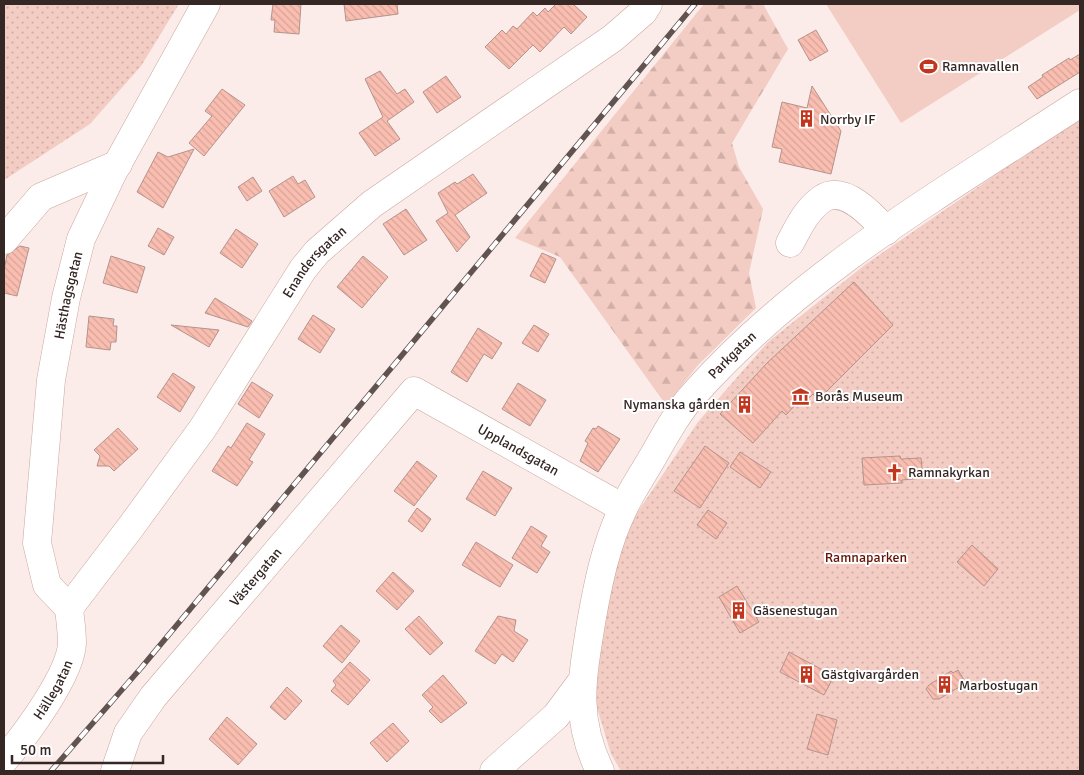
<svg xmlns="http://www.w3.org/2000/svg" width="1084" height="775" font-family="Signika,sans-serif">
	<style>
		.forest { fill: url(#forest-firs) }
		.park { fill: url(#park-dots) }
		.garden { fill: #f3ccc3 }
		.building { fill: url(#building-back-hatch); stroke: #b4938c }
		.lines { fill: none; stroke-linecap: round; stroke-linejoin: round }
		.minor-casing { stroke: #c9a79f; stroke-width: 29 }
		.minor { stroke: #fff; stroke-width: 28 }
		.rail-casing { stroke: #615350; stroke-width: 5.5 }
		.rail { stroke: #fff; stroke-width: 4; stroke-dasharray: 11; stroke-linecap: butt }
		.labels { text-anchor: middle; stroke-width: 4; stroke-linejoin: round; paint-order: stroke }
		.poi-label { font-size: 14px; fill: #342724; stroke: #fff; text-anchor: start }
		.street-label { font-size: 14px; fill: #342724; stroke: #fff }
		.park-label { font-size: 14px; fill: #671204; stroke: #fff }
	</style>
	<defs>
		<pattern id="forest-firs" width="22" height="20" patternUnits="userSpaceOnUse" patternTransform="scale(1.25)"><rect width="22" height="20" fill="#f3ccc3"/><path d="M5 1l3.5 6h-7zM16 11l3.5 6h-7z" fill="#d1afa7"/></pattern>
		<pattern id="park-dots" width="8" height="8" patternUnits="userSpaceOnUse" patternTransform="scale(1.25)"><rect width="8" height="8" fill="#f3ccc3"/><path d="M2 2h.1M6 6h.1" fill="none" stroke="#d1afa7" stroke-width="1.8" stroke-linecap="round"/></pattern>
		<pattern id="building-back-hatch" width="6" height="6" patternUnits="userSpaceOnUse" patternTransform="scale(1.25)"><rect width="6" height="6" fill="#fabeb1"/><path d="M-1 5l2 2M0 0l6 6M5-1l2 2" fill="none" stroke="#d7a398"/></pattern>
	</defs>
	<rect width="100%" height="100%" fill="#fbece9"/>
	<path class="forest" d="M704,4H763L788,49L732,143L739,167L763,209L749,273L756,308L699,364L666,405L560,257L515,238Z"/>
	<path class="park" d="M4,4H179L141,66L90,124L4,180Z
		M1080,117V771H621L611,754L591,688L612,570L635,516L698,422L768,342L866,264Z"/>
	<path class="garden" d="M826,4H1080V10L901,123Z"/>
	<path class="building" d="M273,4H301L299,34L274,32L275,20H271Z
		M344,4H397L398,14L346,21Z
		M556,4H573L587,17L571,34L564,27L540,52L533,45L509,69L485,47L502,30L506,34L513,26L517,29L533,12L537,16L545,8L548,12Z
		M816,30L828,51L810,61L798,40Z
		M1080,54V72L1037,99L1028,87L1043,77L1042,75L1069,58L1070,60Z
		M380,71L397,94L405,89L414,102L387,121L400,139L375,156L359,133L383,117L365,79Z
		M446,76L461,97L437,113L423,92Z
		M812,86L841,131L831,174L779,162L782,149L772,147L782,102L807,108Z
		M222,89L245,105L204,156L189,143L212,116L205,111Z
		M194,149L163,208L137,192L158,152L168,157Z
		M473,174L487,193L455,215L470,237L457,252L436,221L448,213L438,193L455,182L457,184Z
		M293,176L298,184L305,180L315,197L284,217L269,191Z
		M253,177L262,191L247,201L238,187Z
		M406,209L427,240L404,255L383,224Z
		M158,228L174,237L164,255L148,246Z
		M236,229L258,244L242,268L220,253Z
		M20,246L29,248L17,296L4,293V270L7,255Z
		M542,253L556,259L545,283L530,276Z
		M111,256L145,267L137,293L103,283Z
		M363,256L388,277L362,308L337,287Z
		M854,282L893,325L818,400L813,394L801,406L797,403L786,415L782,411L753,443L720,414L767,363Z
		M215,298L252,321L248,327L205,313Z
		M313,315L335,329L320,353L298,339Z
		M89,316L114,319L113,326H117L116,342H111L110,350L86,347Z
		M171,325L219,330L209,347Z
		M534,325L549,334L538,352L522,343Z
		M478,328L502,343L492,359L484,354L467,382L451,372Z
		M173,373L195,387L180,412L157,397Z
		M252,382L273,395L259,418L238,404Z
		M518,383L546,400L530,426L502,409Z
		M247,423L265,434L249,460L253,462L237,486L212,471L228,446L231,448Z
		M598,426L620,439L598,472L580,461L588,443L585,441L593,428L596,429Z
		M118,428L138,449L114,471L109,466H97L100,456L94,450Z
		M705,446L729,463L700,508L674,491Z
		M740,452L771,472L760,488L730,467Z
		M900,456L901,459L921,458L923,478L902,480V483L864,485L862,458Z
		M417,461L437,476L414,506L394,491Z
		M483,471L512,488L495,516L466,499Z
		M417,508L431,519L422,532L408,521Z
		M708,510L727,523L716,539L697,525Z
		M531,526L547,536L541,546L550,552L537,573L512,558Z
		M476,542L513,565L500,587L462,565Z
		M972,545L998,569L984,586L957,562Z
		M393,572L414,591L397,610L376,591Z
		M737,586L759,622L740,633L719,597Z
		M419,616L443,643L430,655L405,629Z
		M498,616L516,620L514,631L528,640L513,662L502,654L495,664L475,651Z
		M341,625L360,641L342,663L323,646Z
		M789,652L834,676L824,695L780,672Z
		M350,662L370,680L348,705L331,691L336,685L333,681Z
		M958,670L966,683L939,699H933L926,689L929,685L951,671L953,673Z
		M443,675L467,703L441,723L429,711L433,707L422,695Z
		M287,687L302,701L285,720L270,707Z
		M817,714L837,720L828,755L807,749Z
		M227,717L257,744L238,765L209,739Z
		M393,723L409,741L387,762L370,743Z"/>
	<g class="lines">
		<defs>
			<g id="minor">
				<path d="M4,240L41,197L118,164"/>
				<path d="M790,243C798,228 807,209 822,199C844,184 873,216 886,231"/>
				<path id="s1" d="M69,608L130,528L203,428L303,269L317,252L372,204L613,38L643,12L648,4"/>
				<path id="s2" d="M69,608L47,585L37,543L51,380L66,298L81,239L113,172L206,4"/>
				<path id="s3" d="M4,760C25,736 71,674 72,643C72,631 70,619 69,608"/>
				<path id="s4" d="M115,771L128,733L153,697L414,391L623,508"/>
				<path d="M494,771L556,716L582,681"/>
				<path id="s5" d="M600,771C574,718 582,679 591,623C598,583 606,543 624,507C633,488 645,471 655,453C667,432 679,410 695,393C802,273 947,190 1080,103"/>
			</g>
		</defs>
		<use href="#minor" class="minor-casing"/>
		<use href="#minor" class="minor"/>
		<defs>
			<path id="rail" d="M51,771L141,668L695,4"/>
		</defs>
		<use href="#rail" class="rail-casing"/>
		<use href="#rail" class="rail"/>
	</g>
	<defs>
		<symbol id="stadium-bare" viewBox="-9 -9 18 18"><path d="M0-5a6.5 5 0 1 0 0 10a6.5 5 0 1 0 0-10ZM-3.5-1.8h7v3.6h-7Z" fill="#c1361d" stroke="#fff" stroke-width="2.5" paint-order="stroke"/></symbol>
		<symbol id="building-bare" viewBox="-9 -9 18 18"><path d="M-4-6H4V6H1V3H-1V6H-4ZM-2.5-4.3h1.7v1.8h-1.7ZM.8-4.3h1.7v1.8H.8ZM-2.5-1h1.7V.8h-1.7ZM.8-1h1.7V.8H.8Z" fill="#c1361d" stroke="#fff" stroke-width="2.5" paint-order="stroke"/></symbol>
		<symbol id="museum-bare" viewBox="-9 -9 18 18"><path d="M0-6L6-3V-2H-6V-3ZM-5-1h2V3h-2ZM-1-1h2V3h-2ZM3-1h2V3H3ZM-6 4H6V6H-6Z" fill="#c1361d" stroke="#fff" stroke-width="2.5" paint-order="stroke"/></symbol>
		<symbol id="church-bare" viewBox="-9 -9 18 18"><path d="M-1.2-6h2.4v3.5h3.3v2.4h-3.3V6h-2.4V-.1h-3.3v-2.4h3.3Z" fill="#c1361d" stroke="#fff" stroke-width="2.5" paint-order="stroke"/></symbol>
	</defs>
	<g fill-rule="evenodd">
		<use href="#stadium-bare" x="916" y="54" width="25" height="25"/>
		<use href="#building-bare" x="794" y="106" width="25" height="25"/>
		<use href="#museum-bare" x="788" y="384" width="25" height="25"/>
		<use href="#building-bare" x="732" y="392" width="25" height="25"/>
		<use href="#church-bare" x="882" y="460" width="25" height="25"/>
		<use href="#building-bare" x="726" y="598" width="25" height="25"/>
		<use href="#building-bare" x="794" y="662" width="25" height="25"/>
		<use href="#building-bare" x="932" y="672" width="25" height="25"/>
	</g>
	<g class="labels">
		<g class="poi-label">
			<text x="942" y="71">Ramnavallen</text>
			<text x="820" y="124">Norrby IF</text>
			<text x="815" y="401">Borås Museum</text>
			<text x="730" y="409" text-anchor="end">Nymanska gården</text>
			<text x="908" y="477">Ramnakyrkan</text>
			<text x="753" y="615">Gäsenestugan</text>
			<text x="821" y="679">Gästgivargården</text>
			<text x="959" y="690">Marbostugan</text>
		</g>
		<g class="street-label">
			<text dy="5" stroke="none"><textPath href="#s1" startOffset="425">Enandersgatan</textPath></text>
			<text dy="5" stroke="none"><textPath href="#s2" startOffset="325">Hästhagsgatan</textPath></text>
			<text dy="5" stroke="none"><textPath href="#s5" startOffset="460">Parkgatan</textPath></text>
			<text dy="5" stroke="none"><textPath href="#s4" startOffset="606">Upplandsgatan</textPath></text>
			<text dy="5" stroke="none"><textPath href="#s4" startOffset="242">Västergatan</textPath></text>
			<text dy="5" stroke="none"><textPath href="#s3" startOffset="86">Hällegatan</textPath></text>
		</g>
		<g class="park-label">
			<text x="866" y="562">Ramnaparken</text>
		</g>
	</g>
	<rect width="1084" height="775" fill="none" stroke="#342724" stroke-width="10"/>
	<path d="M12 755v8h151v-8" fill="none" stroke="#342724" stroke-width="2.5"/>
	<text x="20" y="755" font-size="15" fill="#342724" stroke="#ffffff" stroke-width="4" paint-order="stroke">50 m</text>
</svg>
